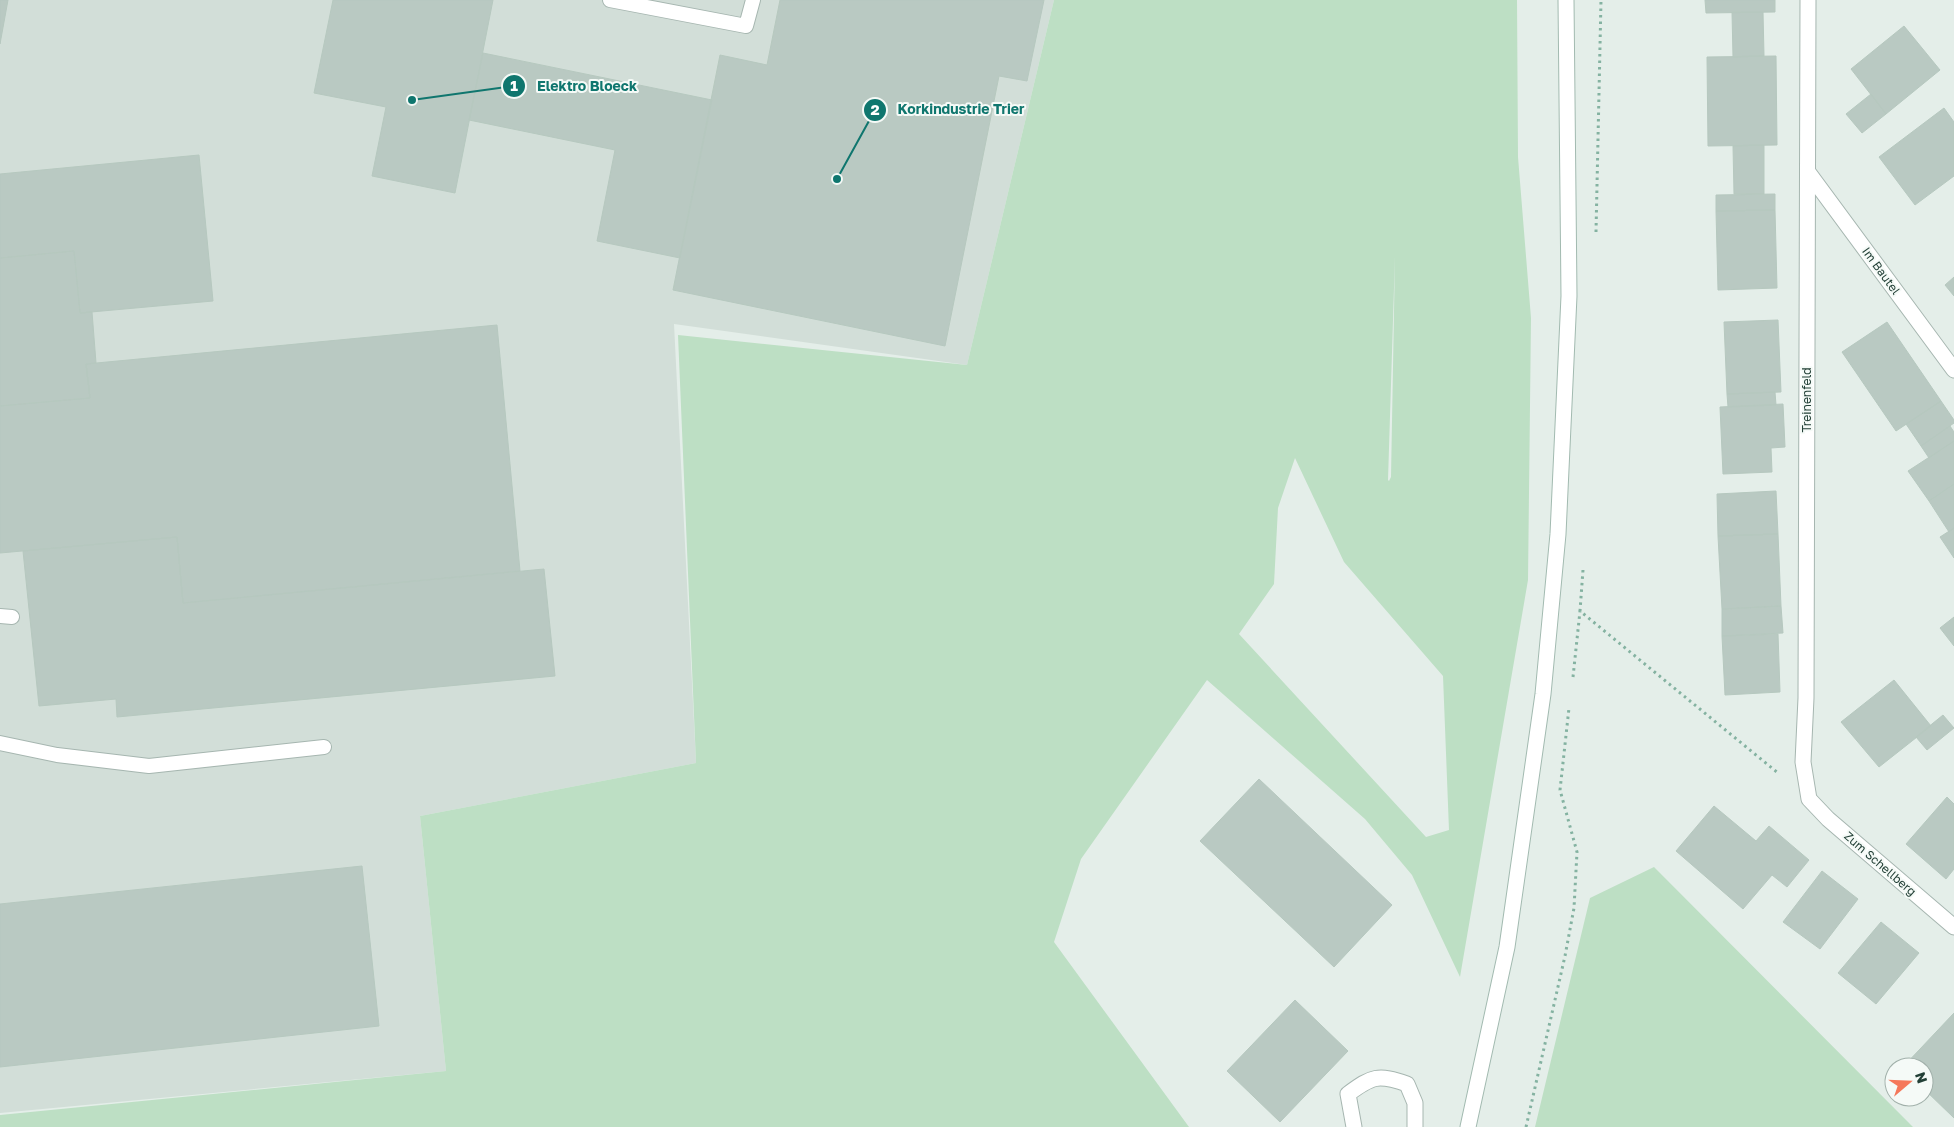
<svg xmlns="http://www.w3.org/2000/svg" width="1954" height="1127" font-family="'Golos Text',sans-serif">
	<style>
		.built { fill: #d2ded8 }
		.green { fill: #bddfc4; fill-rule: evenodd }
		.building { fill: #b9c9c2; stroke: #b6c8bf }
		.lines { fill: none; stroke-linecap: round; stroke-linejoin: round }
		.lane-casing { stroke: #a6b6b0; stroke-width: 16 }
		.street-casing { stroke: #a6b6b0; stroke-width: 17 }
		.secondary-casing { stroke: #a2bab0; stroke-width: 17 }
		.path { stroke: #84b2a1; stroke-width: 3; stroke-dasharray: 2.5 4; stroke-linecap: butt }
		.lane { stroke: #fff; stroke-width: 14 }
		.street { stroke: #fff; stroke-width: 15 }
		.secondary { stroke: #fff; stroke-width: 15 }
		.labels { text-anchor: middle; stroke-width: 4; stroke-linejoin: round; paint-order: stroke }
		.street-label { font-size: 12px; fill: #234037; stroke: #f5faf7 }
		.leader { fill: none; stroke: #0f766e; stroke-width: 2 }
		.callout-dot { fill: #0f766e; stroke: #f5faf7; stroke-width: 2 }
		.mark-label { font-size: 15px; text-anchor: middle; font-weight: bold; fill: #fff }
		.callout-label { font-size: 14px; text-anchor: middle; font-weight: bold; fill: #0f766e; stroke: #f5faf7; stroke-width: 4; stroke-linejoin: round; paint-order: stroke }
	</style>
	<rect width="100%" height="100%" fill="#e4eee9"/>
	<path class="built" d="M0,0H1054L967,365L674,324L696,763L420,816L446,1071L0,1113Z"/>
	<path class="green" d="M1054,0H1517L1518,157L1531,318L1528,580L1460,977L1412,875L1365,819L1207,680L1081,859L1054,942L1189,1127H0V1115L446,1071L420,816L696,763L678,335L967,365ZM1395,256L1391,477L1389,481L1388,480ZM1295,458L1344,562L1443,676L1449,830L1426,837L1239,634L1274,584L1278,508Z
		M1654,867L1913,1127H1535L1590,898Z"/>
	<path class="building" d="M0,0H8L0,44Z
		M333,0H493L455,193L372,176L386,107L314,93Z
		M780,0H1044L1027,81L999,76L945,346L673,290L720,55L767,65Z
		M1705,0H1775V12L1706,13Z
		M1732,12H1763L1764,56L1733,57Z
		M1904,26L1940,70L1886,114L1851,69Z
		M483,53L712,100L680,258L597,241L615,150L469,120Z
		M1776,56L1777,145L1708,146L1707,57Z
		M1871,94L1886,114L1862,133L1846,114Z
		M1944,108L1954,122V176L1915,205L1879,157Z
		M1764,145V194H1734L1733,146Z
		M199,155L213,301L80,313L74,251L0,258V174Z
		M1775,194V210L1716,211V195Z
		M1775,210L1777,288L1718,290L1716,211Z
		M74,251L80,313L92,312L96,363L86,364L90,398L0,406V258Z
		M1954,277V296L1945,285Z
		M1778,320L1781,392L1727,394L1724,322Z
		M1887,322L1941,401L1896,431L1842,352Z
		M497,325L520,571L183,603L177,537L0,553V406L90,398L86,364Z
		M1775,392L1776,405L1728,407L1727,394Z
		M1941,401L1954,420V423L1921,446L1906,424Z
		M1783,404L1785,447L1771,448L1772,472L1723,474L1720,407Z
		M1950,426L1954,432V441L1929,458L1921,446Z
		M1954,441V484L1929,501L1908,471Z
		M1954,484V528L1949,532L1929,501Z
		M1776,491L1778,534L1718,536L1717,494Z
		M1954,528V558L1940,537Z
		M1778,534L1781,606L1722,609L1718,536Z
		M177,537L183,603L544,569L555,676L117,717L116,699L39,706L23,551Z
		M1781,606L1783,633L1722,636V609Z
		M1954,617V646L1940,628Z
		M1778,634L1780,692L1725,695L1722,636Z
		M1894,680L1931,726L1879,767L1841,722Z
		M1943,715L1954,728L1927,750L1916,737Z
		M1259,779L1392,905L1334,967L1200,841Z
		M1947,797L1954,804V869L1946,879L1906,844Z
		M1714,806L1756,841L1769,826L1809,860L1787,887L1772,875L1743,909L1676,851Z
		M362,866L379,1026L0,1067V904Z
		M1822,871L1858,899L1820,949L1783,922Z
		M1881,922L1919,953L1876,1004L1838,973Z
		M1295,1000L1348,1051L1280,1122L1227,1071Z
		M1954,1013V1118L1924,1089V1067H1903Z"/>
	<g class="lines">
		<defs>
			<path id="lane" d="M610,0L746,26L753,0
				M0,616L12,617
				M0,743L57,755L149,766L324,747"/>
			<path id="street" d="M1808,0L1806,698L1803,762L1809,799L1828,819L1954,927
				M1808,172L1954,370
				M1354,1127L1348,1094C1372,1076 1378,1074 1407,1084L1415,1103V1127"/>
			<path id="secondary" d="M1468,1127L1507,947L1543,694L1558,534L1569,296L1566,0"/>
		</defs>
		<use href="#lane" class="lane-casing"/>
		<use href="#street" class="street-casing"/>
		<use href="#secondary" class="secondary-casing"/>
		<path class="path" d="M1596,232L1601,0
			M1583,570L1580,611L1778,773
			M1573,677L1580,611
			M1526,1127L1565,956L1574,908L1577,852L1560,790L1569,708"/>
		<use href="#lane" class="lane"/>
		<use href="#street" class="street"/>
		<use href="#secondary" class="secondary"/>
	</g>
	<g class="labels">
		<g class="street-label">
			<text transform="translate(1881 271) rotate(54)" y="4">Im Bautel</text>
			<text transform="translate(1807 400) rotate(-90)" y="4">Treinenfeld</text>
			<text transform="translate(1880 864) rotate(41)" y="4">Zum Schellberg</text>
		</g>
	</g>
	<path class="leader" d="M412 100L514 86M837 179L875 110"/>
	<g class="callout-dot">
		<circle cx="412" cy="100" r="5"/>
		<circle cx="837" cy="179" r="5"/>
		<circle cx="514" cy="86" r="12"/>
		<circle cx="875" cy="110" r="12"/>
	</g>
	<g class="mark-label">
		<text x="514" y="91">1</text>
		<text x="875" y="115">2</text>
	</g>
	<g class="callout-label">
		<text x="587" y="91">Elektro Bloeck</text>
		<text x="961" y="114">Korkindustrie Trier</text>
	</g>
	<g transform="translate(1909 1082) rotate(71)"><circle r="24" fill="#f5faf7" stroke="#a1b0aa"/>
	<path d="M0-4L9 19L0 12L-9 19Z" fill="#f5785b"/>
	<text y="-8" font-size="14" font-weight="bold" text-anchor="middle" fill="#234037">N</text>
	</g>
</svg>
